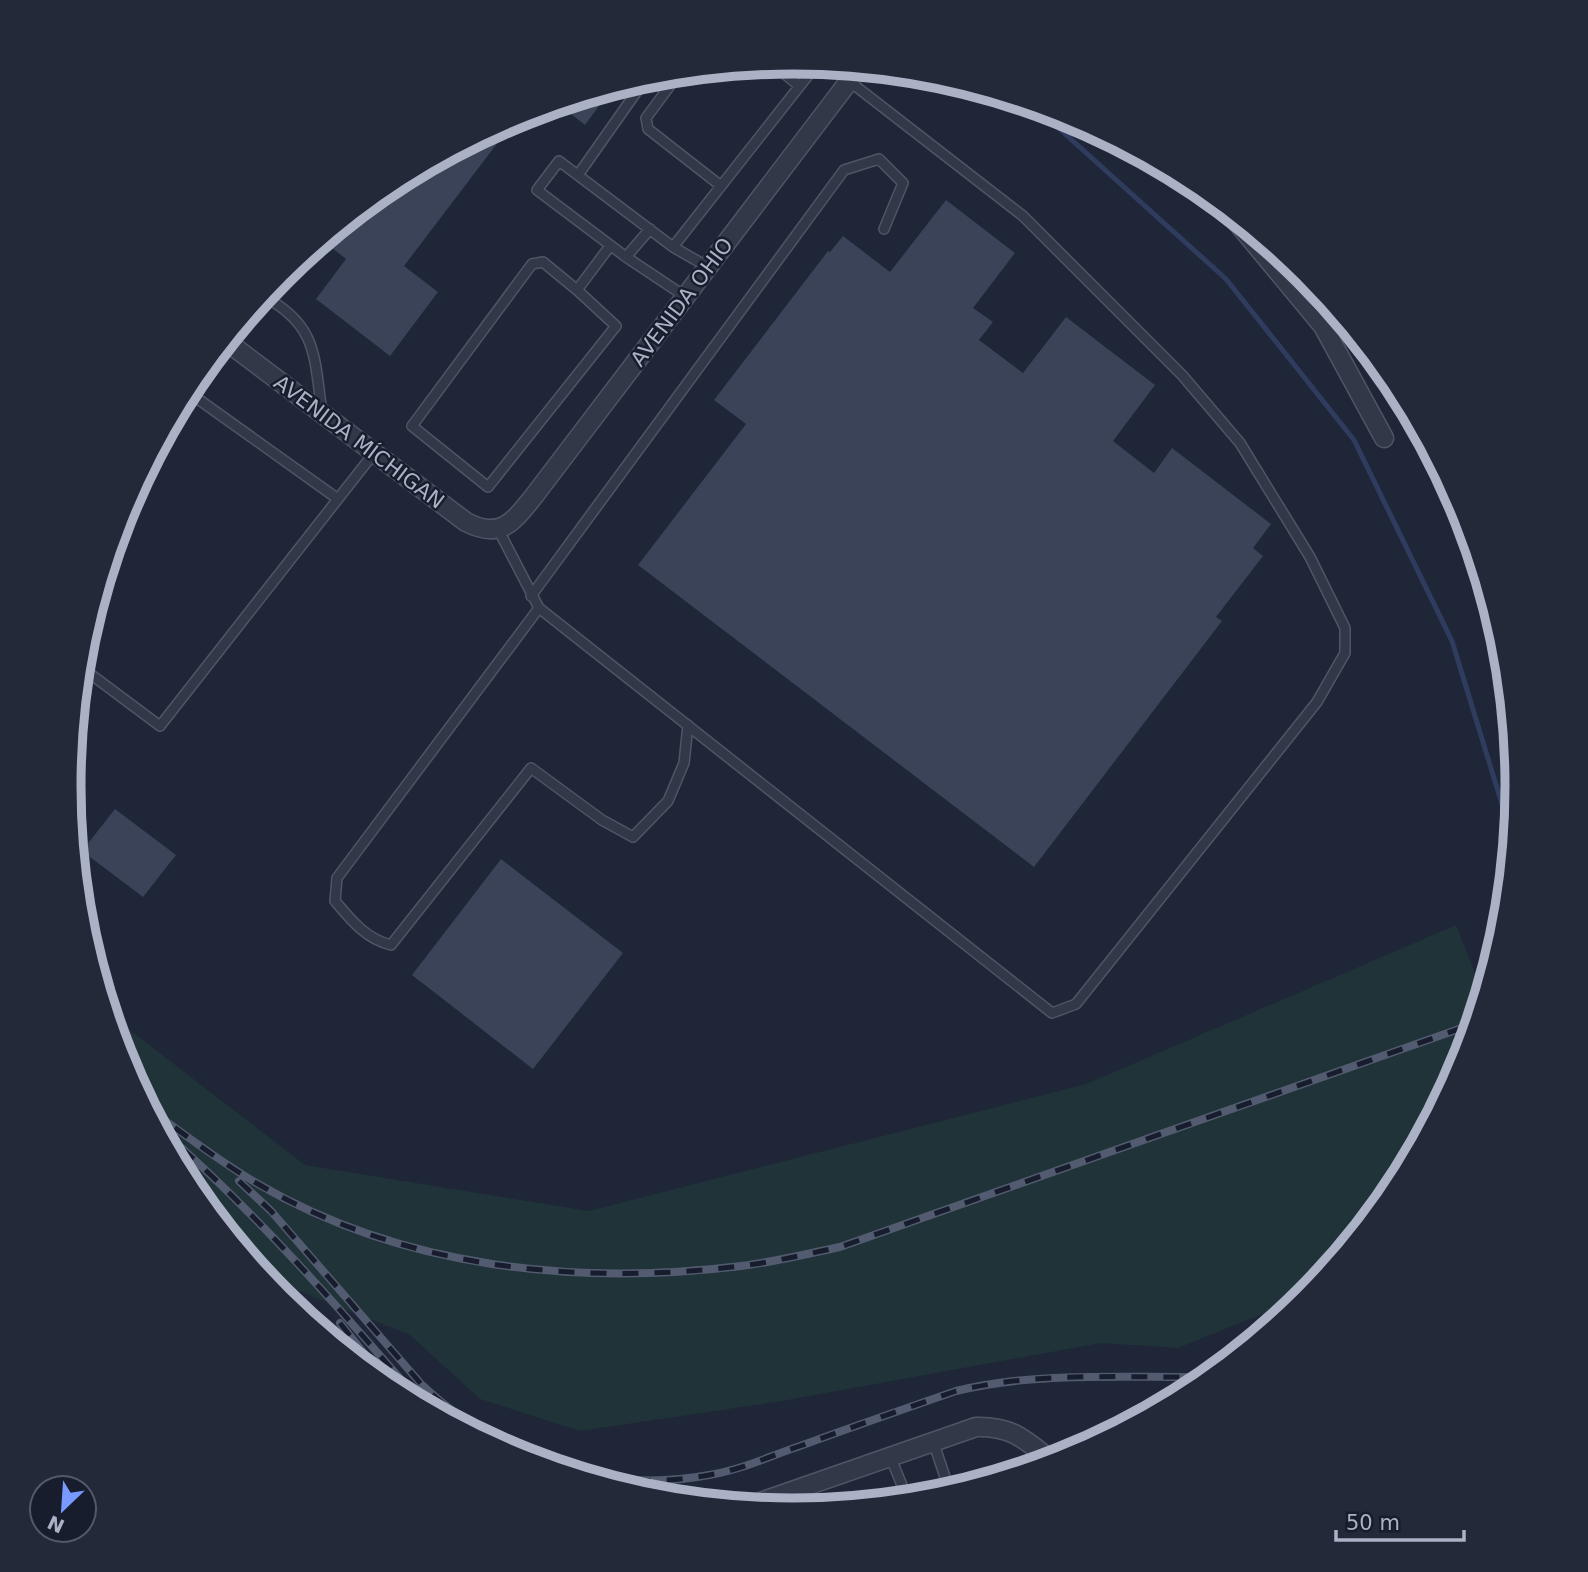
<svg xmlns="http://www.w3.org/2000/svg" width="1588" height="1572" font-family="'DejaVu Sans',sans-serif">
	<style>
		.green { fill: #203339 }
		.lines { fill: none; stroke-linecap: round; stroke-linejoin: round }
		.stream { stroke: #2f3c5e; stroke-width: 5 }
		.building { fill: #3a4358 }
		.lane-casing { stroke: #505566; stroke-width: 12 }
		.street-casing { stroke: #505566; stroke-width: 21 }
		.lane { stroke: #323848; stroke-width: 9 }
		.street { stroke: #323848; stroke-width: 18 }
		.rail-casing { stroke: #535b70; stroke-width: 8 }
		.rail { stroke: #181d2d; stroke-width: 5; stroke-dasharray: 16; stroke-linecap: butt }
		.labels { text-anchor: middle; stroke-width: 5; stroke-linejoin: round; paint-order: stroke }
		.street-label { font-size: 21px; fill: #acb2c5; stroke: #181d2d }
		.rim { fill: none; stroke: #acb2c5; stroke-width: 9 }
	</style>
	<rect width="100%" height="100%" fill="#1e2638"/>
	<path class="green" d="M1456,925L1484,996L1463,1064L1396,1189L1310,1295L1178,1348L1101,1343L782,1401L580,1431L480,1399L410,1335L264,1277L191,1188L124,1063L109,1014L305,1165L589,1211L1086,1084Z"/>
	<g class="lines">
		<path class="stream" d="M1033,105L1226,279L1354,440L1452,641L1513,840"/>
	</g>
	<path class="building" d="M613,87L585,125L558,104Z
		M518,116L404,266L438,292L390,356L316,299L346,259L322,240L392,183Z
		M946,200L1015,253L973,308L993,322L979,340L1023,373L1066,317L1155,385L1113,441L1154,473L1172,448L1271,524L1253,548L1263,556L1216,617L1222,621L1034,867L638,565L746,424L714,400L828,251L830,252L843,236L890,272Z
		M115,809L176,855L143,897L82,851Z
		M501,859L623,953L533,1069L412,975Z"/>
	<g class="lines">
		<defs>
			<path id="lane" d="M772,63L799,86
				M680,72L646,118L648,129L721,186
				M578,175L647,77
				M673,247L817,64
				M626,257L650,229
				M577,290L616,326L488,487L412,426L532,264L543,262L577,290L610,246
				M263,296C318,325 314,357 322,412
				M686,297L626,257L537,190L559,161L673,247L708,267
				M172,419L191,394L338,499
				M498,529L539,608L1052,1013L1076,1004L1317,702L1345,653V628L1310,557L1240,443L1182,375L1023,216L849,81
				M531,596L844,170L879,159L903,183L884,229
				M539,608L337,878L335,901C351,920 366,939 391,945L531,768L602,820L633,837L668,801L684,763L688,725
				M81,667L160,726L374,453
				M933,1441L950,1492
				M890,1456L908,1500"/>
			<path id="street" d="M1221,203L1323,326L1384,438
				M226,341L466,522C501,540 513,522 534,496L859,68
				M749,1506L976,1427C1013,1426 1025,1440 1052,1461"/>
		</defs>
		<use href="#lane" class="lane-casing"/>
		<use href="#street" class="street-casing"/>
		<use href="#lane" class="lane"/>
		<use href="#street" class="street"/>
		<defs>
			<path id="rail" d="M149,1109C184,1134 220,1162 258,1184C403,1268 576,1286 741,1266C774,1262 807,1254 840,1247L1476,1023
				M158,1127C256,1212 339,1308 423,1405
				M239,1181L271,1211L422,1385C500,1458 602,1495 709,1475C741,1470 770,1456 800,1446C852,1427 904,1409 956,1391C1039,1371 1126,1378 1210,1377
				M340,1323L392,1389"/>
		</defs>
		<use href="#rail" class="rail-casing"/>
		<use href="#rail" class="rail"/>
	</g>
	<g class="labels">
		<g class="street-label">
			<text transform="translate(682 302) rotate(-53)" y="7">AVENIDA OHIO</text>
			<text transform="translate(359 442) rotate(37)" y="7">AVENIDA MÍCHIGAN</text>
		</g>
	</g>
	<path d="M0 0H1588V1572H0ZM81 786a712 712 0 1 1 1424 0a712 712 0 1 1-1424 0Z" fill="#242939" fill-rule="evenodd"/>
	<path class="rim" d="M81 786a712 712 0 1 1 1424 0a712 712 0 1 1-1424 0Z"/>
	<g transform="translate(63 1509) rotate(205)"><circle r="33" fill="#181d2d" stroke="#53596a" stroke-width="2"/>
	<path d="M0-5L12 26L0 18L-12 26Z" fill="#7899fe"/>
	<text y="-10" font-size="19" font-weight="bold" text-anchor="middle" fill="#acb2c5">N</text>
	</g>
	<path d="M1336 1530v10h128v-10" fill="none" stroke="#acb2c5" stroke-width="3.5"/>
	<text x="1346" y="1530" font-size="21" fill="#acb2c5" stroke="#181d2d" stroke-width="5" paint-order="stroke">50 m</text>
</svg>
